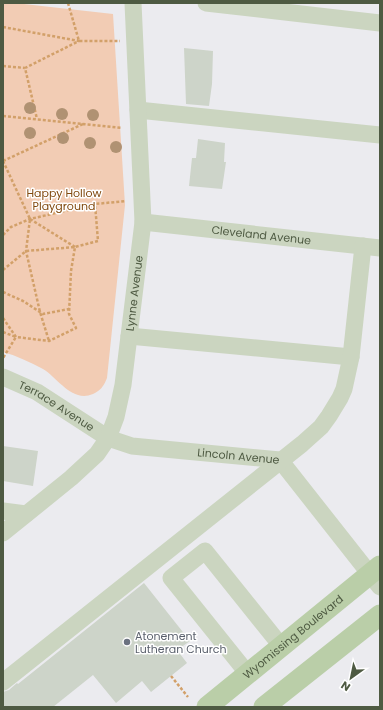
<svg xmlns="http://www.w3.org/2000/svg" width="383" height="710" font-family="Poppins,sans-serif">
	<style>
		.green { fill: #f2ccb4 }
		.building { fill: #cdd4c9 }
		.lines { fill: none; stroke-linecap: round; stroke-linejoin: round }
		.path { stroke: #d2a069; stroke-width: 2.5; stroke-dasharray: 3 2; stroke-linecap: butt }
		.minor { stroke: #cbd5c0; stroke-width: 17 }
		.major { stroke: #bacea8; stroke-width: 21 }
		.tree { fill: #b09273 }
		.worship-dot { fill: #6b7280; stroke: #fff; stroke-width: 1.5 }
		.labels { text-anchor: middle; stroke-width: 3; stroke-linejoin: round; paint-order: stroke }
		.park-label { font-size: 11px; fill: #80490e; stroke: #fff }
		.street-label { font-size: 11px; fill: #4e5a42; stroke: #fff }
		.worship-label { font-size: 11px; fill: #5b616d; stroke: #fff; text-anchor: start }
	</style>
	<rect width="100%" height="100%" fill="#ebebef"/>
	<path class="green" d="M3,3H15L113,14L125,205L107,378C104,386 100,391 93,394C72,403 58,378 43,369C30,362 17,356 3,352Z"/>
	<path class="building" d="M184,48L213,51L212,84L209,106L186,104Z
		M198,139L225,143L224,162H226L222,189L189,186L192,158H196Z
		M3,446L38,451L33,486L3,481Z
		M144,583L190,641L177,650L187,663L151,692L142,681L116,703L93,675L53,707H3V692L9,690L17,683L18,684Z"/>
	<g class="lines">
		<path class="path" d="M68,3L79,41H120
			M3,27L79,41L25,68L37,119
			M3,66L25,68
			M3,116L122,128
			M3,161L30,219L26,251L40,312L49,341
			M3,161L83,124
			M30,219L75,247
			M3,235L11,227L30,219L95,204L126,201
			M3,270L26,251L75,247
			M3,292L23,301L43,314L69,309
			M3,318L16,337L49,341L76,328L69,314L71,271L75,247L98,241L95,204
			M3,332L16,337L3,358
			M171,676L188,697"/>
		<g class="minor">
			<path d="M206,3L380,23"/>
			<path d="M138,110L380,135"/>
			<path id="s1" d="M143,222L380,248"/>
			<path d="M129,336L351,357"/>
			<path id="s2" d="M3,377L37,392L108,438L132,446L280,460L380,587"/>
			<path d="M3,511L26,514"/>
			<path id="s3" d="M3,533L71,478L97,454L108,438L116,417L123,385L143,222L133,3"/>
			<path d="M248,674L171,578L205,551L282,647"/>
			<path d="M3,682L302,444L321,427L329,416L340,398L344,389L351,357L363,246"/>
		</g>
		<g class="major">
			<path id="s4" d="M207,707L380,566"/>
			<path d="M264,707L380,615"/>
		</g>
	</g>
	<g class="tree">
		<circle cx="30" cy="108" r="6"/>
		<circle cx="62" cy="114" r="6"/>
		<circle cx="93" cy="115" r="6"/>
		<circle cx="30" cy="133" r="6"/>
		<circle cx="63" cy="138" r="6"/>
		<circle cx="90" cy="143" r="6"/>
		<circle cx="116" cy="147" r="6"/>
	</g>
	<circle class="worship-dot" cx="127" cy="642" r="4"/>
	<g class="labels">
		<g class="park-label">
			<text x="64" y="197">Happy Hollow<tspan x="64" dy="13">Playground</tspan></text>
		</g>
		<g class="street-label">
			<text dy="4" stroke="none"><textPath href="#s1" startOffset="119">Cleveland Avenue</textPath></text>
			<text dy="4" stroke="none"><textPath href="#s3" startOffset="290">Lynne Avenue</textPath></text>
			<text dy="4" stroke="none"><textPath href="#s2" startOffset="61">Terrace Avenue</textPath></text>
			<text dy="4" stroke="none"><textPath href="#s2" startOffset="254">Lincoln Avenue</textPath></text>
			<text dy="4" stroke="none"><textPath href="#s4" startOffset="111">Wyomissing Boulevard</textPath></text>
		</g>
		<g class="worship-label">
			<text x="135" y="640">Atonement<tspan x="135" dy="13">Lutheran Church</tspan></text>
		</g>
	</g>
	<rect width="383" height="710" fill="none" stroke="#4e5a42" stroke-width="8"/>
	<g transform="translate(351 678) rotate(213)" stroke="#ffffff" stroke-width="3" paint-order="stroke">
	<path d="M0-3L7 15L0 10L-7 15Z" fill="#4e5a42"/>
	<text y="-6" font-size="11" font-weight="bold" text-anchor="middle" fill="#4e5a42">N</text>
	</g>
</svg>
